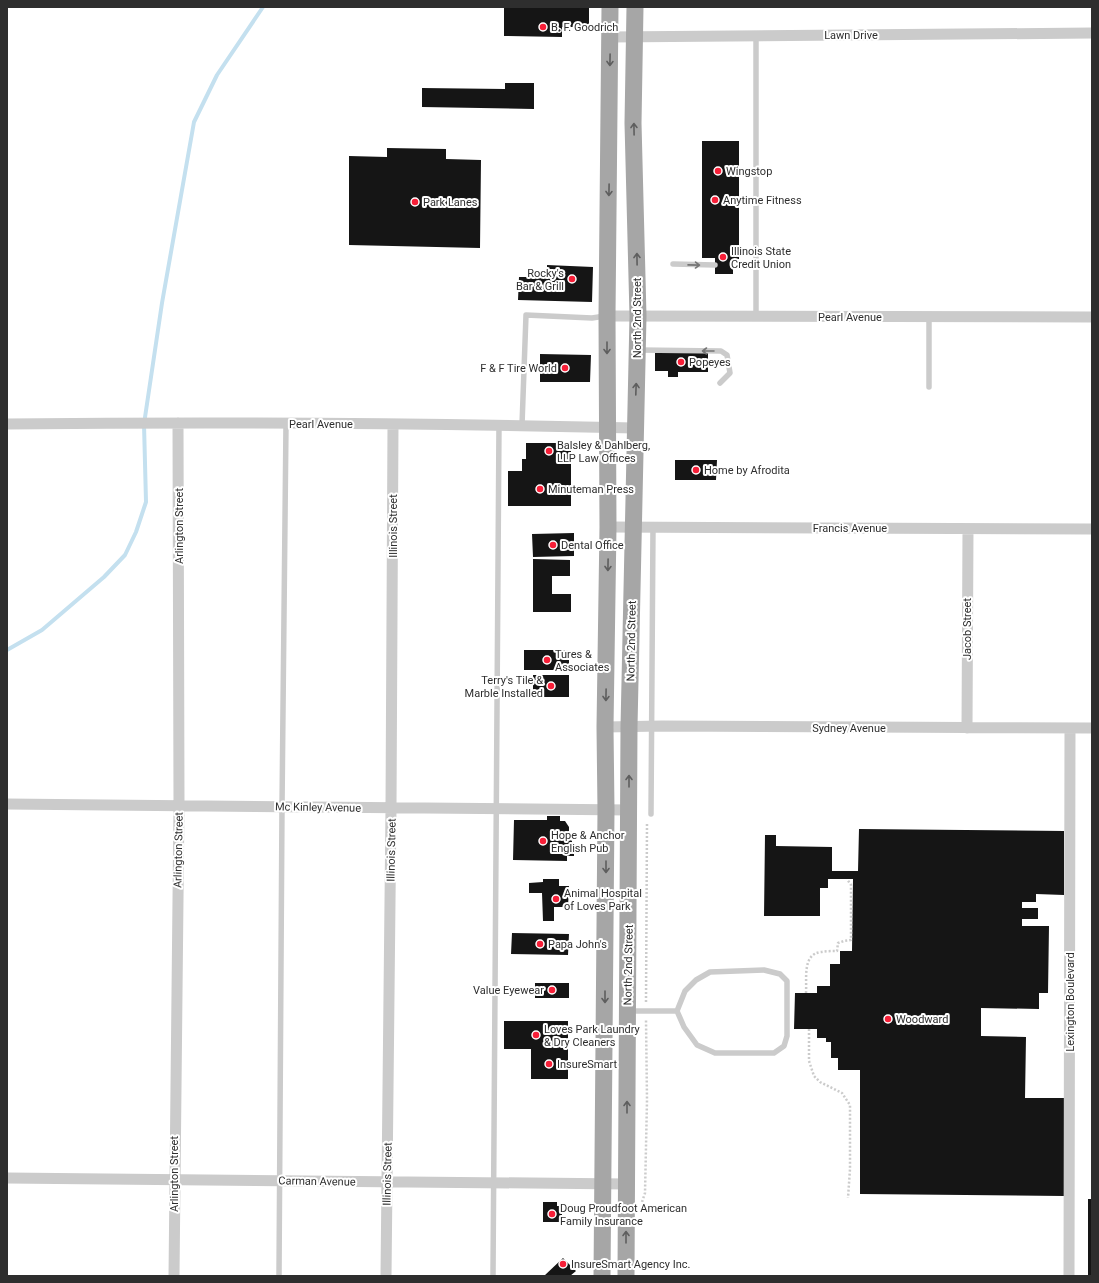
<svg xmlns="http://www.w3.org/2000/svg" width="1099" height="1283" font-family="Roboto,sans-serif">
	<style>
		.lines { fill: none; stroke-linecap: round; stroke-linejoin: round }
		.stream { stroke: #c4e0ef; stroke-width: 4 }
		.building { fill: #151515 }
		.path { stroke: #cbcbcb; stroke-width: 2.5; stroke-dasharray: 2 2; stroke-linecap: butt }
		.service { stroke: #cbcbcb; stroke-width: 5.5 }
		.minor { stroke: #cbcbcb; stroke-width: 11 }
		.primary { stroke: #a6a6a6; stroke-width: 17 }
		.oneway { stroke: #5e5e5e }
		.oneway2 { stroke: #757575 }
		.poi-dot { fill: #f71f38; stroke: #fff; stroke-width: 1.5 }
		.labels { text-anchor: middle; stroke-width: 4; stroke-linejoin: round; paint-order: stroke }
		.poi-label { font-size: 11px; fill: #2e2e2e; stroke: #fff; text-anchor: start }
		.street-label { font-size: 11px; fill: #2e2e2e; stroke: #fff }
	</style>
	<rect width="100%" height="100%" fill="#fff"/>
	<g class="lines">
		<path class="stream" d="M7,650L42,630L104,577L125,555L136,532L146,502L144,424L162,303L194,122L217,75L263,7"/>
	</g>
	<path class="building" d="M504,7H589V27H562V37L504,36Z
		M505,83H534V109L422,107V88L505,89Z
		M702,141H739V259H733V274H715V258H702Z
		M387,148L446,149V159L481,160L480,248L349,245V156L387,157Z
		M547,265L593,267L592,302L518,300L519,277H547Z
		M655,353H708V372H678V377H668V371H655Z
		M540,354L591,355L590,382H540Z
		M526,443H571V506H508V471H522V459H526Z
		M675,460H717L716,480H675Z
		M574,533V556L533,557L532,534Z
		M533,559L570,560V576H552V594H571V612H533Z
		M524,650H569V670H524Z
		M533,675H569V697H533Z
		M547,816H560V821H565L569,827V839L572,841V846L574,847V856H567V861L513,860L514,820H547Z
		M859,829L1064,831V895L1036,894V902H1022V908H1038V919H1022V926H1049L1048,993H1039V1009L981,1008V1036L1026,1037L1025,1098H1065L1064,1196L860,1194V1070H838V1058H831V1042H826V1038H817V1029H794L795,993H817V986H830V964H840V951H852L853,879H828V888H820V916H764L765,835H776V846L832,847V871H858Z
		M543,879H559V886H569L568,907H554V921H543L542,893H529V883L543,882Z
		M512,933L569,934L568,955L511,954Z
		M535,983H569V998H535Z
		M504,1021H568V1079H531V1049H504Z
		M1088,1199H1092V1275H1088Z
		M543,1202H557V1206H562V1222H543Z
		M563,1258L576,1271L570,1276H544Z"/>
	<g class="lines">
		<path class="path" d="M806,993C807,979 802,954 821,952C826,951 832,951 837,951L838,943L844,941L851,940V885L847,879
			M646,1002L647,823
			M809,1029V1061L814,1076L820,1082L842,1093L850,1105V1169L848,1198
			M642,1202L645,1193L647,1100L646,1019"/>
		<path class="service" d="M756,36V316
			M673,264L715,265
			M733,266H756
			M639,350L721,351L727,355L730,373L720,383
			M929,387V317
			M522,425L526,315L592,318L605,316
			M651,814L653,527
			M630,1011H677L684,1027L697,1045L715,1053H774L784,1046L787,1036V981L780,974L764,970L710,972L696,980L685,991L677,1011
			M279,1276L282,807L286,424
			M493,1276L499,425"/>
		<path class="minor" d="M610,37L1092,33
			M607,316L1092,317
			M7,424C216,422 426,423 635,428
			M608,527L1092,529
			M605,727L662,726L1092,728
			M967,728L968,529
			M7,804L629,810
			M7,1178L626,1184
			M174,1276L179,805L178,423
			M386,1276L391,808L393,424
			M1069,1276L1070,728"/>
		<path class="primary" d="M602,1276L606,810L605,727L608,527L607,316L610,7
			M626,1276L629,727L638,316L633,123L635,7"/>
	</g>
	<defs><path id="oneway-shaft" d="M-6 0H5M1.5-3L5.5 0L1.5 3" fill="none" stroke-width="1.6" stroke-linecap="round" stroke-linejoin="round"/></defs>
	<g class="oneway">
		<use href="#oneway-shaft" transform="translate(610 60) rotate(91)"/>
		<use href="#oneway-shaft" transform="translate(634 129) rotate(-91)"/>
		<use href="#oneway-shaft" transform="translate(609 190) rotate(91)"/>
		<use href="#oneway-shaft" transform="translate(637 259) rotate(-91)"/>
		<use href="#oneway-shaft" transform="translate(607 348) rotate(90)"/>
		<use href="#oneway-shaft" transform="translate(636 389) rotate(-88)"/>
		<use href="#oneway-shaft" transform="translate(608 565) rotate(91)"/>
		<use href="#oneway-shaft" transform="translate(606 695) rotate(91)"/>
		<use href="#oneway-shaft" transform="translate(629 781) rotate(-90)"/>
		<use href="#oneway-shaft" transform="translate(606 867) rotate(90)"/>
		<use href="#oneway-shaft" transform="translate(605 997) rotate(90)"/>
		<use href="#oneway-shaft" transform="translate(627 1107) rotate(-90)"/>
		<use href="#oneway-shaft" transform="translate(626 1237) rotate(-90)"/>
	</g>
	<g class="oneway2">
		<use href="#oneway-shaft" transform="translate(694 265) rotate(1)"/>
		<use href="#oneway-shaft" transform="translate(708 351) rotate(-180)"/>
	</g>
	<g class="poi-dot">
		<circle cx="543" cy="27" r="4"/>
		<circle cx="718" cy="171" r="4"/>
		<circle cx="715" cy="200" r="4"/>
		<circle cx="415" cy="202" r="4"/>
		<circle cx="723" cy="257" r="4"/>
		<circle cx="572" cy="279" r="4"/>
		<circle cx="681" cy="362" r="4"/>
		<circle cx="565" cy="368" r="4"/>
		<circle cx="549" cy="451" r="4"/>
		<circle cx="696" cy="470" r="4"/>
		<circle cx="540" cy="489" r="4"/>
		<circle cx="553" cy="545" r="4"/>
		<circle cx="547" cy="660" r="4"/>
		<circle cx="551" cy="686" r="4"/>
		<circle cx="543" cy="841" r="4"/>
		<circle cx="556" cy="899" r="4"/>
		<circle cx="540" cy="944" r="4"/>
		<circle cx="552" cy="990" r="4"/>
		<circle cx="888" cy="1019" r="4"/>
		<circle cx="536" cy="1035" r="4"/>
		<circle cx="549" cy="1064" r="4"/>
		<circle cx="552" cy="1214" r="4"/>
		<circle cx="563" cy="1264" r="4"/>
	</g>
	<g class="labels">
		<g class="poi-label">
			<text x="551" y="31">B. F. Goodrich</text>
			<text x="726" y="175">Wingstop</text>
			<text x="723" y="204">Anytime Fitness</text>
			<text x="423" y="206">Park Lanes</text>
			<text x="731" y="255">Illinois State<tspan x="731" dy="13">Credit Union</tspan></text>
			<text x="564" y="277" text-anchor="end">Rocky's<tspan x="564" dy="13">Bar &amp; Grill</tspan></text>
			<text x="689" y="366">Popeyes</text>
			<text x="557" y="372" text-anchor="end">F &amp; F Tire World</text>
			<text x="557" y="449">Balsley &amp; Dahlberg,<tspan x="557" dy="13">LLP Law Offices</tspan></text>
			<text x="704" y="474">Home by Afrodita</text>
			<text x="548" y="493">Minuteman Press</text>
			<text x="561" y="549">Dental Office</text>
			<text x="555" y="658">Tures &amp;<tspan x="555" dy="13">Associates</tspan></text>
			<text x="543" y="684" text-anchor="end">Terry's Tile &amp;<tspan x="543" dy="13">Marble Installed</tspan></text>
			<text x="551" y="839">Hope &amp; Anchor<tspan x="551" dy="13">English Pub</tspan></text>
			<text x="564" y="897">Animal Hospital<tspan x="564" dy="13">of Loves Park</tspan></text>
			<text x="548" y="948">Papa John's</text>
			<text x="544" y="994" text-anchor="end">Value Eyewear</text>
			<text x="896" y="1023">Woodward</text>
			<text x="544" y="1033">Loves Park Laundry<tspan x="544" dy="13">&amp; Dry Cleaners</tspan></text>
			<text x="557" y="1068">InsureSmart</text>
			<text x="560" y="1212">Doug Proudfoot American<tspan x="560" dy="13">Family Insurance</tspan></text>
			<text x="571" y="1268">InsureSmart Agency Inc.</text>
		</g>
		<g class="street-label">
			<text x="851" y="39">Lawn Drive</text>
			<text x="850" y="321">Pearl Avenue</text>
			<text transform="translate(637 318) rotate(-90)" y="4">North 2nd Street</text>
			<text x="321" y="428">Pearl Avenue</text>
			<text transform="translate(179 526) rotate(-90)" y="4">Arlington Street</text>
			<text transform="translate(393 526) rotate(-90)" y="4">Illinois Street</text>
			<text x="850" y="532">Francis Avenue</text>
			<text transform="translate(967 629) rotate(-90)" y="4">Jacob Street</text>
			<text transform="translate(631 641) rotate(-89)" y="4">North 2nd Street</text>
			<text x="849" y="732">Sydney Avenue</text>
			<text transform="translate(318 807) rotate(1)" y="4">Mc Kinley Avenue</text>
			<text transform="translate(178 850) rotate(-89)" y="4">Arlington Street</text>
			<text transform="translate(391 850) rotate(-89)" y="4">Illinois Street</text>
			<text transform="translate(628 965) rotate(-89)" y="4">North 2nd Street</text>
			<text transform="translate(1070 1002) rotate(-90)" y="4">Lexington Boulevard</text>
			<text transform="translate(174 1174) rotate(-90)" y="4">Arlington Street</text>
			<text transform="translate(387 1174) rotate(-89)" y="4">Illinois Street</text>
			<text transform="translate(317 1181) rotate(1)" y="4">Carman Avenue</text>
		</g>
	</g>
	<rect width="1099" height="1283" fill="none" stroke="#2e2e2e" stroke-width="16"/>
</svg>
